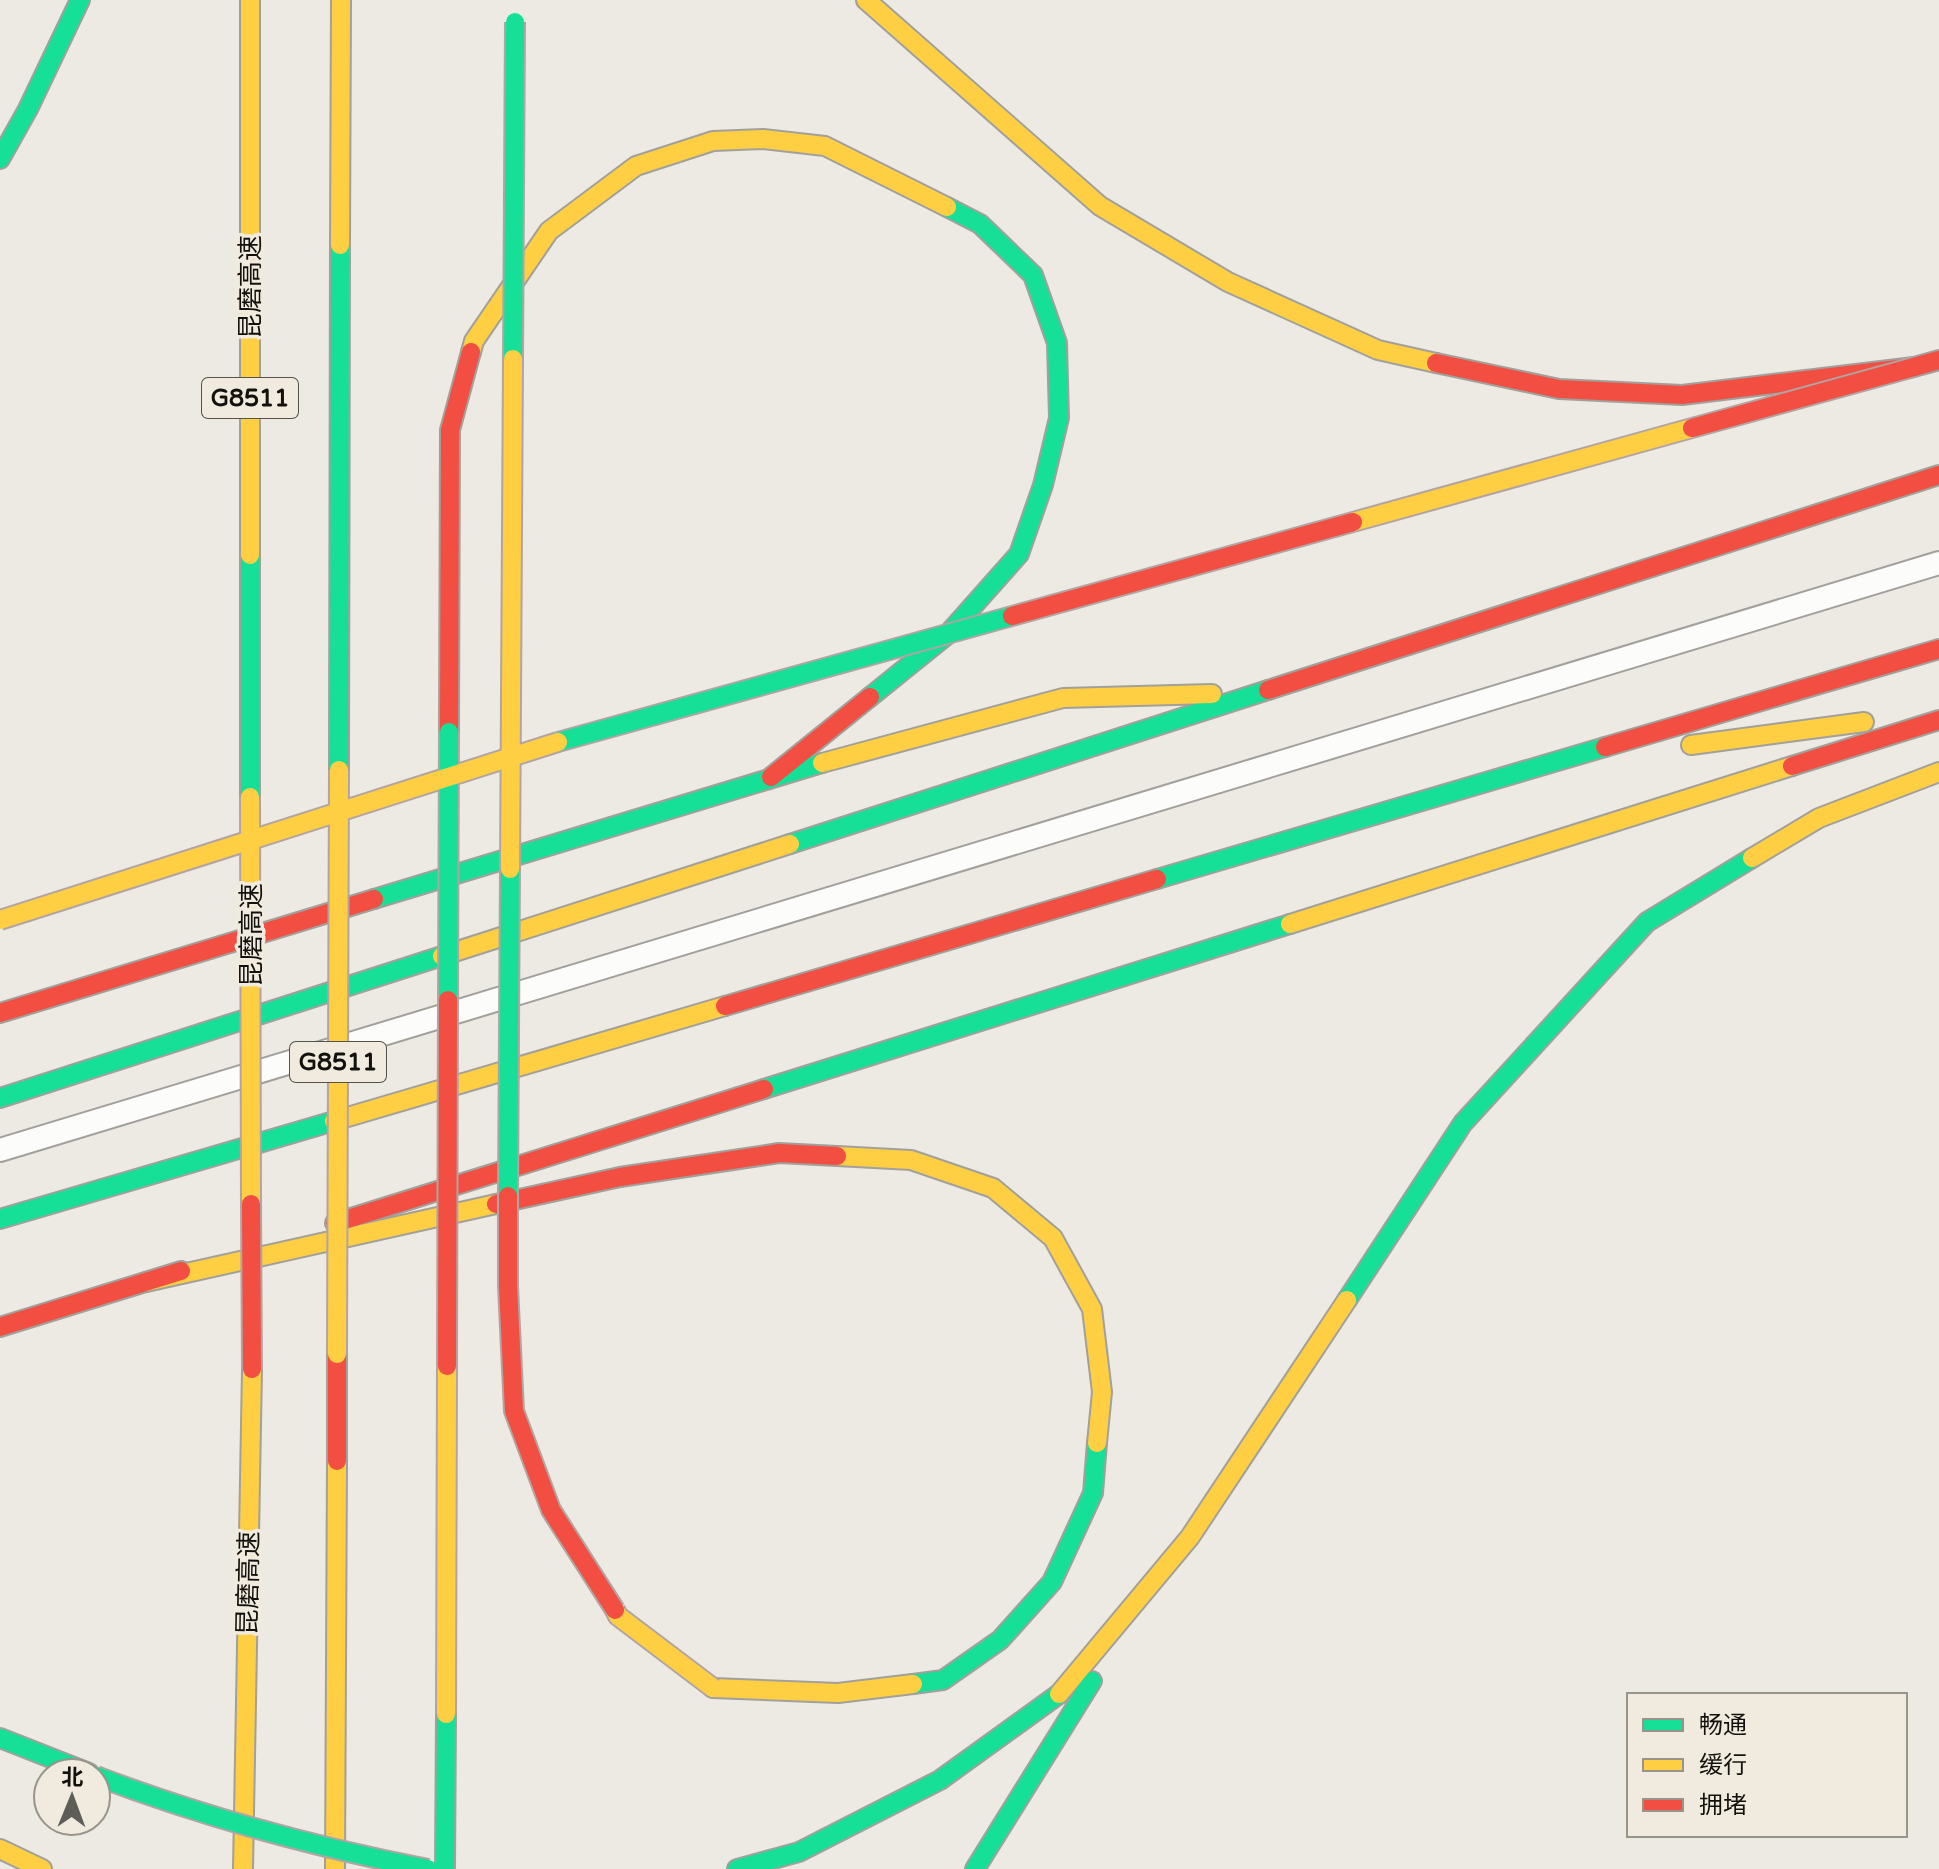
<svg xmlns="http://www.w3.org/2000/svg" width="1939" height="1869" font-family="'Varela Round','Noto Sans SC',sans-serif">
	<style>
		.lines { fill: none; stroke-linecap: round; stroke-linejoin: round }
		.lane-casing { stroke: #a2a09b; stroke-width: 26 }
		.fast-casing { stroke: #a2a09b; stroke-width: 22 }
		.slow-casing { stroke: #a2a09b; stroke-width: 22 }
		.jam-casing { stroke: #a2a09b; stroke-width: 22 }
		.lane { stroke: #fcfcfb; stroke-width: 22 }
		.fast { stroke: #16e098; stroke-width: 18 }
		.slow { stroke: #ffcf43; stroke-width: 18 }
		.jam { stroke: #f24e42; stroke-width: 18 }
		.fast-bridge-casing { stroke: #b2a4a2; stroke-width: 22; stroke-linecap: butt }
		.slow-bridge-casing { stroke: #b2a4a2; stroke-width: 22; stroke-linecap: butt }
		.jam-bridge-casing { stroke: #b2a4a2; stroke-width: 22; stroke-linecap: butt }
		.fast-bridge { stroke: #16e098; stroke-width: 18 }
		.slow-bridge { stroke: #ffcf43; stroke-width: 18 }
		.jam-bridge { stroke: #f24e42; stroke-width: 18 }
		.labels { text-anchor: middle; stroke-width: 7; stroke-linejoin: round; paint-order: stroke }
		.shield { fill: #f1ebdf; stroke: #56524c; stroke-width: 2 }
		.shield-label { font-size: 24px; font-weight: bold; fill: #13110d }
		.street-label { font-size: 26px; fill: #13110d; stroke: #f1ebdf }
	</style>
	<rect width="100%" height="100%" fill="#edeae3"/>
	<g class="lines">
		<defs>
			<path id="lane" d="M0,1150L1939,563"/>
			<path id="fast" d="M0,159L28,109L80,0
				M250,555V797
				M870,697L948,634L1019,554L1043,485L1059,418L1057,343L1033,275L980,224L947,207
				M339,770L340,245
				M790,844L1268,690
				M1157,879L1605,747
				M374,899L822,763
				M764,1089L1290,924
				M0,1098L442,956
				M0,1219L334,1121
				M1347,1300L1463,1123L1647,922L1752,858
				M913,1684L943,1680L1000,1640L1052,1582L1093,1493L1097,1443
				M0,1738L89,1773
				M445,1869L446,1714
				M737,1869L799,1852L940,1780L1059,1694
				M975,1869L1092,1681"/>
			<path id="slow" d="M250,0V555
				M866,0L1100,206L1228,282L1378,350L1436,363
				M340,245L341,0
				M471,352L474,341L549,231L636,166L713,141L763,139L825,146L947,207
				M1691,745L1864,722
				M822,763L1063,698L1212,694
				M1752,858L1819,818L1939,772
				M1290,924L1792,766
				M442,956L790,844
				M334,1121L725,1006
				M837,1156L911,1160L993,1188L1053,1238L1092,1309L1102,1392L1097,1443
				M146,1282L496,1204
				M713,1688L838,1693L913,1684
				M1059,1694L1190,1537L1347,1300
				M0,1849L42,1869
				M243,1869L252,1369
				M335,1869L337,1461"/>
			<path id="jam" d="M1436,363L1559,389L1682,395L1914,367L1939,360
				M1268,690L1939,475
				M449,732L450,430L471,352
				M1605,747L1939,649
				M1792,766L1939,720
				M771,777L870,697
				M725,1006L1157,879
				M0,1013L374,899
				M496,1204L620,1177L779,1153L837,1156
				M335,1223L764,1089
				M0,1327L181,1271
				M337,1461V1354"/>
		</defs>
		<use href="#lane" class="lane-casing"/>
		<use href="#fast" class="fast-casing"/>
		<use href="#slow" class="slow-casing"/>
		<use href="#jam" class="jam-casing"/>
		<use href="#lane" class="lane"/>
		<use href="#fast" class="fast"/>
		<use href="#slow" class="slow"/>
		<use href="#jam" class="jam"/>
		<defs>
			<path id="fast-bridge" d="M513,359L515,22
				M558,742L1012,616
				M448,1000L449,732
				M508,1196L510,869
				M96,1776C204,1817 314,1847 428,1869"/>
			<path id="slow-bridge" d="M1353,522L1692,428
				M250,797L251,1204
				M510,869L513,359
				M0,920L558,742
				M337,1354L339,770
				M615,1610L618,1616L713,1688
				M446,1714L447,1366"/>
			<path id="jam-bridge" d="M1692,428L1914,367
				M1012,616L1353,522
				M508,1196V1286L514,1411L551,1510L615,1610
				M251,1204L252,1369
				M447,1366L448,1000"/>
		</defs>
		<use href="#fast-bridge" class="fast-bridge-casing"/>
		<use href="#slow-bridge" class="slow-bridge-casing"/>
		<use href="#jam-bridge" class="jam-bridge-casing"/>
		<use href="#fast-bridge" class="fast-bridge"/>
		<use href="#slow-bridge" class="slow-bridge"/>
		<use href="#jam-bridge" class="jam-bridge"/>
	</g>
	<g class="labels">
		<g class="shield">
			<rect x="202" y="378" width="96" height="40" rx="6"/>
			<rect x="290" y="1042" width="96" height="40" rx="6"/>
		</g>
		<g class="shield-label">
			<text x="250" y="406">G8511</text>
			<text x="338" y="1070">G8511</text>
		</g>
		<g class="street-label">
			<text transform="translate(250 287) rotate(-90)" y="9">昆磨高速</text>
			<text transform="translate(251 935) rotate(-90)" y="9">昆磨高速</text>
			<text transform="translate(248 1583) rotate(-89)" y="9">昆磨高速</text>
		</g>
	</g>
	<rect x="1627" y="1693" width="280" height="144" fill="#f1ebdf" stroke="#98948b" stroke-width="2"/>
	<rect x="1643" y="1719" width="40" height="12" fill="#16e098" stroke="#98948b" stroke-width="2"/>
	<text x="1699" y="1733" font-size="24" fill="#13110d">畅通</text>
	<rect x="1643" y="1759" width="40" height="12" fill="#ffcf43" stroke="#98948b" stroke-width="2"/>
	<text x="1699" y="1773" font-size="24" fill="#13110d">缓行</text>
	<rect x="1643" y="1799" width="40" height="12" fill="#f24e42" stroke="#98948b" stroke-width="2"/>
	<text x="1699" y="1813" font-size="24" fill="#13110d">拥堵</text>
	<g transform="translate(72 1797) rotate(1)"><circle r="38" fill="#f1ebdf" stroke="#98948b" stroke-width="2"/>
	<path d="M0-6L14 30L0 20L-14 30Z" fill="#5f5d58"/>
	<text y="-12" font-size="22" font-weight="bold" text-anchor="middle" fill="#13110d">北</text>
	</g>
</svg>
